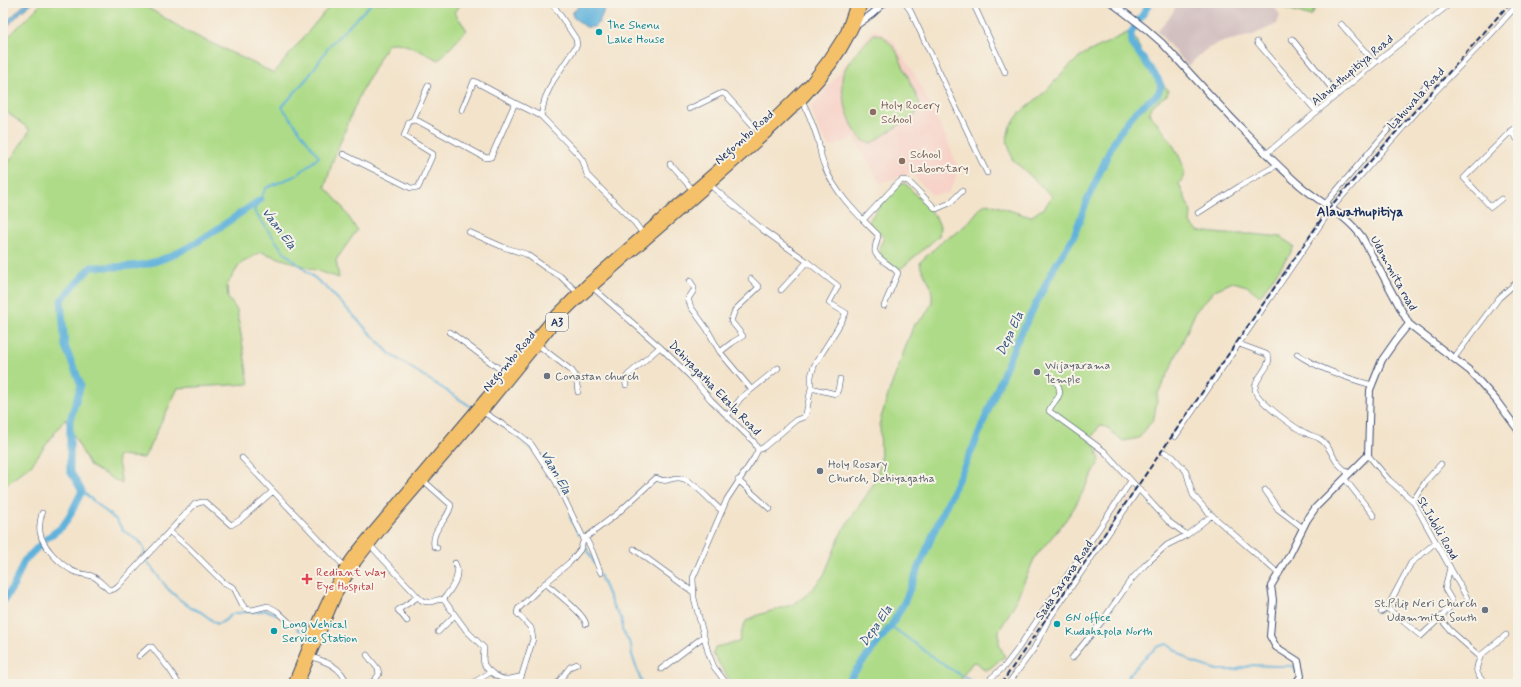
<svg xmlns="http://www.w3.org/2000/svg" width="1521" height="687" font-family="Mynerve,sans-serif">
	<style>
		.built { fill: #f7d1c7 }
		.industrial { fill: #d2bfc0 }
		.green { fill: #aedb87; stroke: #648572 }
		.water { fill: #60b2db; stroke: #3e709c }
		.lines { fill: none; stroke-linecap: round; stroke-linejoin: round }
		.stream { stroke: #60b2db; stroke-width: 2 }
		.canal { stroke: #60b2db; stroke-width: 7 }
		.minor-casing { stroke: #3b4a6e; stroke-width: 6 }
		.tertiary-casing { stroke: #3b4a6e; stroke-width: 8 }
		.trunk-casing { stroke: #3b4a6e; stroke-width: 10 }
		.minor { stroke: #fff; stroke-width: 5 }
		.tertiary { stroke: #fff; stroke-width: 6 }
		.trunk { stroke: #f4c16a; stroke-width: 8 }
		.rail { stroke: #1b2f5e; stroke-width: 2; stroke-dasharray: 6 3; stroke-linecap: butt }
		.culture-dot { fill: #0f9aa8; stroke: #f7f3e8; stroke-width: 1.5 }
		.education-dot { fill: #8d6e63; stroke: #f7f3e8; stroke-width: 1.5 }
		.worship-dot { fill: #6b7280; stroke: #f7f3e8; stroke-width: 1.5 }
		.health-dot { fill: #e0444e; stroke: #f7f3e8; stroke-width: 1.5 }
		.labels { text-anchor: middle; stroke-width: 4; stroke-linejoin: round; paint-order: stroke }
		.shield { fill: #f7f3e8; stroke: #5d6a87; stroke-width: 1 }
		.shield-label { font-size: 11px; font-weight: bold; fill: #1b2f5e }
		.culture-label { font-size: 12px; fill: #0d838f; stroke: #f7f3e8; text-anchor: start }
		.street-label { font-size: 12px; fill: #1b2f5e; stroke: #f7f3e8 }
		.education-label { font-size: 12px; fill: #785e54; stroke: #f7f3e8; text-anchor: start }
		.worship-label { font-size: 12px; fill: #5b616d; stroke: #f7f3e8; text-anchor: start }
		.health-label { font-size: 12px; fill: #be3a42; stroke: #f7f3e8; text-anchor: start }
		.water-label { font-size: 13px; font-style: italic; fill: #305684; stroke: #f7f3e8 }
		.quarter-label { font-size: 14px; font-weight: bold; fill: #1b2f5e; stroke: #f7f3e8 }
	</style>
	<rect width="100%" height="100%" fill="#f7f3e8"/>
	<filter id="ink" filterUnits="userSpaceOnUse"><feTurbulence type="fractalNoise" baseFrequency=".025" numOctaves="2"/><feDisplacementMap in="SourceGraphic" scale="8" xChannelSelector="R" yChannelSelector="G"/><feConvolveMatrix kernelMatrix="1 2 1 2 8 2 1 2 1" color-interpolation-filters="sRGB"/></filter>
	<filter id="wash" filterUnits="userSpaceOnUse"><feTurbulence type="fractalNoise" baseFrequency=".012" numOctaves="4" result="noise"/><feDisplacementMap in="SourceGraphic" scale="16" xChannelSelector="R" yChannelSelector="G"/><feGaussianBlur stdDeviation="0.9" result="paint"/><feColorMatrix in="noise" values="0 0 0 0 0 0 0 0 0 0 0 0 0 0 0 0 0 1.4 0 .05"/><feComposite in="paint" operator="in"/></filter>
	<g filter="url(#wash)">
		<rect width="100%" height="100%" fill="#f3e3cb"/>
		<path class="built" d="M874,29L882,33L893,41L915,75L945,135L957,165L955,181L948,193L932,195L911,173L880,183L854,137L836,146L829,147L819,131L811,108Z"/>
		<path class="industrial" d="M1178,3H1268L1276,9L1280,15L1277,24L1253,35L1218,43L1204,51L1188,66L1157,31L1172,14Z"/>
		<path class="green" d="M42,3H140L188,32L274,73L332,3H463L454,12L467,30L439,60C427,55 397,37 387,45L360,94L333,160L325,187L341,205L357,230L336,260L339,278L261,252L240,264L227,285L228,298L237,310L249,384L178,388L144,458L117,456L122,484L90,466L65,419L32,464L6,485L3,483V171L30,130L3,109V42Z
			M1268,3H1318L1311,16Z
			M1129,32L1136,40L1142,53L1168,91L1167,95L1151,106L1149,113C1160,126 1184,156 1184,173C1184,177 1181,181 1179,184L1191,212L1190,223L1198,231L1224,234H1251L1282,237L1294,247L1290,254L1260,296L1247,286L1233,282L1215,290L1196,311L1170,370L1158,393L1154,418L1139,438L1123,441L1106,427L1100,425L1092,437L1100,460L1074,508L1062,525L1035,557L1013,607L999,631V644L1005,657C996,660 994,669 984,670L978,663L973,662L962,677V681L965,684H732L713,654L715,647L739,642L741,633L746,621L758,615L794,604L809,593L824,575L842,531L872,487L881,462L880,421L889,392L914,324L924,317L932,303V294L930,284L921,268L920,262L945,239L953,235L968,223L981,207L987,203L1024,215L1032,216L1045,207L1052,196L1012,159L1007,139L1010,126L1021,112L1046,91L1066,69L1084,54Z
			M874,34L882,35L896,50L920,104L916,114L872,143C870,143 868,143 866,142C851,136 838,88 843,74C848,59 863,46 874,34Z
			M904,183L907,185L935,216L940,226L939,236L904,266L899,270C892,265 876,256 880,246C881,243 883,241 884,238L869,222L870,219C878,209 892,188 904,183Z"/>
		<path class="water" d="M26,3H32L22,11L3,31V25Z
			M582,3L603,4L605,8L599,22L594,27H586L573,17L572,13Z"/>
		<g class="lines">
			<path class="stream" d="M372,3L330,45L309,76L282,107L319,157L297,175L266,188L254,211L284,252L329,290L390,354L473,408
				M517,436L533,450
				M82,491L117,521L123,530L139,541L144,548L145,559L168,589L179,599L191,608L201,612L217,624L224,621L232,614L245,612H256L266,610L277,614
				M570,517L579,534
				M586,548L595,564
				M600,575L613,606L622,620V630L631,645L632,655L642,684
				M891,626L944,665L976,684
				M297,629L310,634
				M1302,683V684
				M993,684L996,680
				M1125,684L1129,675L1142,660L1157,647L1167,644L1192,662L1217,670H1234L1253,665L1273,666H1293L1297,673"/>
			<path class="canal" d="M47,538L62,527L69,517L82,491L70,471V420L81,385L65,346L61,300L91,267C109,267 128,268 146,264C185,256 226,222 260,200
				M3,602L14,585L24,561L41,544
				M845,684L891,626L904,603L936,527L975,443L1014,347L1055,266L1074,236L1086,203L1113,143L1127,122L1137,110L1158,94L1161,86L1158,79L1132,44L1131,33L1150,3"/>
		</g>
	</g>
	<g filter="url(#ink)">
		<g class="lines">
			<defs>
				<path id="minor" d="M905,3L910,10L987,173
					M973,3L1005,72
					M1341,24L1375,63
					M1292,39L1337,95
					M1257,42L1317,112
					M802,100C808,112 813,125 817,137C820,146 820,156 824,165C834,192 858,215 878,235C878,240 874,246 875,251C875,258 893,266 898,273L884,306
					M689,109L722,93L725,94L759,132
					M462,110L474,81L515,103
					M541,116L545,98L553,81L577,45L576,39L552,3
					M413,120L428,86
					M1510,131L1518,140
					M343,154L411,188H418L433,154L404,136L409,122L413,120L418,121L486,158L491,157L515,103L541,116L576,152L583,161L587,175L635,223L643,234
					M1266,154L1375,63L1451,3
					M670,164L693,190
					M710,185L763,230L805,260L838,286L829,303L846,313L837,329L814,366L811,376V388L806,414L804,417L796,420L764,447L758,450
					M1501,199L1491,207L1464,178L1518,124
					M1325,204L1427,84
					M1198,213L1240,186L1277,165
					M863,220L897,184L902,180L908,181L936,209L950,203L962,191
					M469,232L503,247L526,254L546,268L560,276L577,292
					M690,281L694,287V290L688,299L691,307L707,329L720,352L751,389
					M591,286L660,347L692,378L711,400L754,442L758,450L754,458L727,499L693,578L694,598L708,652L714,667L727,684
					M781,290L807,262
					M450,332L505,373
					M1239,344L1266,354L1269,357C1270,369 1254,378 1255,390C1256,400 1296,429 1306,433C1310,436 1316,436 1320,439C1328,444 1331,453 1336,461C1340,466 1345,470 1349,474
					M538,345L572,371L576,377L578,392
					M720,352L733,342L743,336L731,321L735,310L759,287L751,279
					M1297,354C1319,369 1346,378 1372,385
					M1454,358L1499,298L1518,281
					M1057,383C1065,398 1053,399 1049,411L1104,451L1168,521L1187,535
					M626,385L625,379L628,375L660,347
					M811,388L836,394L838,390L840,379
					M483,412L520,435L531,444L555,480L584,539
					M727,416L741,398L778,368
					M1175,437L1331,209L1428,99L1491,34L1518,4
					M1164,452L1173,457L1186,471L1193,495L1207,511L1279,574
					M1368,455L1389,480L1413,501L1467,598
					M242,458L273,491
					M1345,479L1374,516
					M738,480L770,509
					M424,481L451,505C449,520 431,528 434,546L437,548
					M1265,490L1278,509L1303,528
					M1413,501L1426,481L1441,464
					M42,513C40,520 39,526 40,532C42,546 59,563 71,570C77,574 85,574 92,576C98,578 104,586 109,590L114,589L118,586L195,504L202,502H205L231,525L240,520L273,491L345,567
					M170,532L188,547L223,582L234,588L242,604L246,609L252,610L268,606L277,611L289,622L298,627L314,632
					M585,538C593,548 595,561 601,573
					M370,545L421,600C433,606 435,597 444,600L466,630L484,648C484,653 482,659 484,664C487,671 500,680 508,679C513,679 516,677 521,677
					M634,549L693,592
					M1450,567L1445,589L1452,601V605L1440,618L1450,630L1478,655H1481L1506,635
					M545,583C554,591 585,614 586,624
					M443,600C451,589 462,576 455,563
					M1387,608L1421,636L1440,618
					M1381,612L1387,608L1411,563L1436,542
					M407,621L398,610L418,597
					M438,632L455,615
					M367,655L378,669L379,674L375,680L369,684
					M1481,655C1475,671 1474,671 1485,684
					M139,656L149,647H152L170,670L179,684
					M312,657C327,662 342,667 347,684
					M1072,658L1103,620L1130,581L1146,564L1167,545L1187,535L1212,515
					M661,669L703,637
					M991,678L1004,667L1017,650L1131,481
					M471,684L491,672
					M519,684L533,639L531,628L517,613L518,609L541,587L570,562L580,550L584,539L618,513L656,478C669,484 668,477 680,478C693,480 711,502 722,511
					M557,684L570,667L577,664
					M1008,684L1033,650L1049,619L1139,489"/>
				<path id="tertiary" d="M1112,3L1146,29L1162,43C1206,90 1248,138 1295,181C1316,201 1345,213 1362,237L1409,324L1470,371L1496,400L1518,430
					M854,27L872,14L884,3
					M1295,684L1301,676L1298,661L1276,647L1270,636L1273,600L1271,586L1289,556L1307,520L1316,507L1368,455L1370,390L1382,360L1396,340L1409,324"/>
				<path id="trunk" d="M292,684C309,645 322,603 345,567C352,555 362,544 371,533L553,317L588,282L759,132L810,82L829,57L845,32L855,3
					M299,684L339,591L357,562L388,522L483,412L557,321L574,304C625,258 678,214 729,168C773,128 824,88 851,34C856,24 860,14 863,3"/>
			</defs>
			<use href="#minor" class="minor-casing"/>
			<use href="#tertiary" class="tertiary-casing"/>
			<use href="#trunk" class="trunk-casing"/>
			<use href="#minor" class="minor"/>
			<use href="#tertiary" class="tertiary"/>
			<use href="#trunk" class="trunk"/>
			<path class="rail" d="M1391,129L1430,84
				M1001,684L1330,207L1510,3"/>
		</g>
	</g>
	<g class="culture-dot">
		<circle cx="599" cy="32" r="4"/>
		<circle cx="1057" cy="624" r="4"/>
		<circle cx="274" cy="631" r="4"/>
	</g>
	<g class="education-dot">
		<circle cx="873" cy="112" r="4"/>
		<circle cx="902" cy="161" r="4"/>
	</g>
	<g class="worship-dot">
		<circle cx="1037" cy="372" r="4"/>
		<circle cx="547" cy="376" r="4"/>
		<circle cx="820" cy="471" r="4"/>
		<circle cx="1485" cy="610" r="4"/>
	</g>
	<path class="health-dot" d="M305 573h4v4h4v4h-4v4h-4v-4h-4v-4h4z"/>
	<g class="labels">
		<rect class="shield" x="546" y="313" width="22" height="18" rx="3"/>
		<g class="shield-label">
			<text x="557" y="326">A3</text>
		</g>
		<g class="culture-label">
			<text x="607" y="29">The Shenu<tspan x="607" dy="14">Lake House</tspan></text>
			<text x="1065" y="621">GN office<tspan x="1065" dy="14">Kudahapola North</tspan></text>
			<text x="282" y="628">Long Vehical<tspan x="282" dy="14">Service Station</tspan></text>
		</g>
		<g class="street-label">
			<text transform="translate(1352 70) rotate(-40)" y="4">Alawathupitiya Road</text>
			<text transform="translate(1416 98) rotate(-48)" y="4">Lahuwala Road</text>
			<text transform="translate(744 137) rotate(-42)" y="4">Negombo Road</text>
			<text transform="translate(1394 273) rotate(61)" y="4">Udammita road</text>
			<text transform="translate(509 361) rotate(-50)" y="4">Negombo Road</text>
			<text transform="translate(715 388) rotate(46)" y="4">Dehiyagatha Ekala Road</text>
			<text transform="translate(1438 528) rotate(60)" y="4">St.Jubili Road</text>
			<text transform="translate(1064 580) rotate(-56)" y="4">Sada Sarana Road</text>
		</g>
		<g class="education-label">
			<text x="881" y="109">Holy Rocery<tspan x="881" dy="14">School</tspan></text>
			<text x="910" y="158">School<tspan x="910" dy="14">Laborotary</tspan></text>
		</g>
		<g class="worship-label">
			<text x="1045" y="369">Wijayarama<tspan x="1045" dy="14">Temple</tspan></text>
			<text x="555" y="380">Conastan church</text>
			<text x="828" y="468">Holy Rosary<tspan x="828" dy="14">Church, Dehiyagatha</tspan></text>
			<text x="1477" y="607" text-anchor="end">St.Pilip Neri Church<tspan x="1477" dy="14">Udammita South</tspan></text>
		</g>
		<g class="health-label">
			<text x="316" y="576">Rediant Way<tspan x="316" dy="14">Eye Hospital</tspan></text>
		</g>
		<g class="water-label">
			<text transform="translate(280 228) rotate(53)" y="5">Vaan Ela</text>
			<text transform="translate(1009 333) rotate(-65)" y="5">Depa Ela</text>
			<text transform="translate(557 472) rotate(60)" y="5">Vaan Ela</text>
			<text transform="translate(875 625) rotate(-55)" y="5">Depa Ela</text>
		</g>
		<g class="quarter-label">
			<text x="1360" y="216">Alawathupitiya</text>
		</g>
	</g>
	<rect width="1521" height="687" fill="none" stroke="#f7f3e8" stroke-width="16"/>
</svg>
